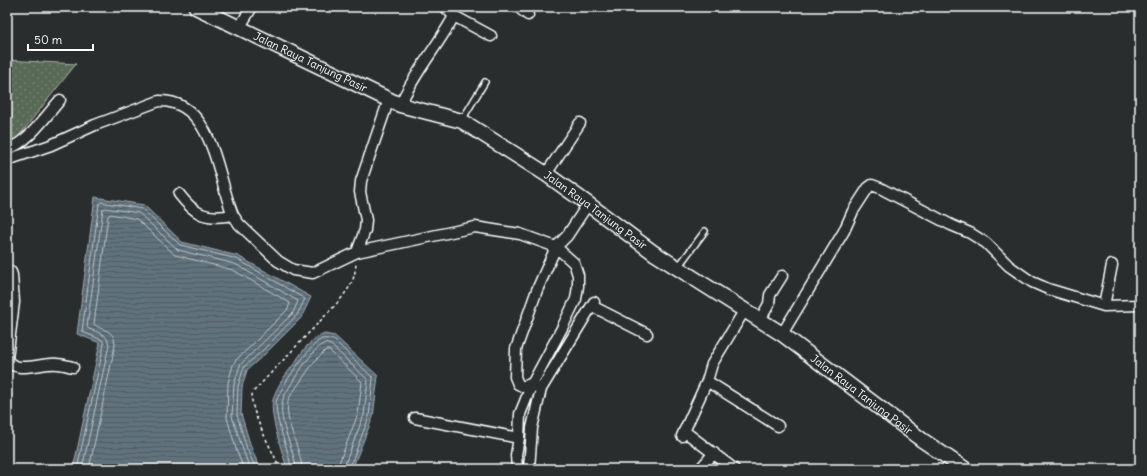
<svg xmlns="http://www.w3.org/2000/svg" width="1147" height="476" font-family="Delius,sans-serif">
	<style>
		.grass { fill: url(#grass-dots); stroke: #acb4aa }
		.water { fill: url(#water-rules); stroke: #9faab2 }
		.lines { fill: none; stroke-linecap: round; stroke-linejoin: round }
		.shore { stroke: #bfc7cb; stroke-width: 1 }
		.lane-casing { stroke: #fff; stroke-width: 8 }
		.street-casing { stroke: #fff; stroke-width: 13 }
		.secondary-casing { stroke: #fff; stroke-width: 17 }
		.path { stroke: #fff; stroke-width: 1.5; stroke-dasharray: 3 3; stroke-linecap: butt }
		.lane { stroke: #2a2d2e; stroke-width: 5 }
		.street { stroke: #2a2d2e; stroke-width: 10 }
		.secondary { stroke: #2a2d2e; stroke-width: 14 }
		.labels { text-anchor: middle; stroke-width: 3; stroke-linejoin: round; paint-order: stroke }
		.street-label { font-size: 11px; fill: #fff; stroke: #2a2d2e }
	</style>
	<defs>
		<pattern id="grass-dots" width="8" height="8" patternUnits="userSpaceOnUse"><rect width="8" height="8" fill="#586a54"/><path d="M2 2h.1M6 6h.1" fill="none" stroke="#71806e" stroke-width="1.8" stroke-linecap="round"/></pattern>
		<pattern id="water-rules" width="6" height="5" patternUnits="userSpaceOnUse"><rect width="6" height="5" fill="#5f727e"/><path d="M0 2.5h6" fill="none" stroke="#545b60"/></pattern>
	</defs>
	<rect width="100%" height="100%" fill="#2a2d2e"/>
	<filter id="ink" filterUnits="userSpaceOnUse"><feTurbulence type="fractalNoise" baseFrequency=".025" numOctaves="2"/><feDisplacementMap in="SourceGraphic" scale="8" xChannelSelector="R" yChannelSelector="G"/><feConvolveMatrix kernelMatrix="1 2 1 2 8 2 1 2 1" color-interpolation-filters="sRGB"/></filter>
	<g filter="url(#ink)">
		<path class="grass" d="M7,60L76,64L14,142L7,144Z"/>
		<path class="water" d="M95,197L144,205L182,242L238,256L311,297L301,318L265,354L247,370L242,387L241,414L251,447L260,469H73L100,343L77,334Z
			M325,334L335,336L378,376L373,417L352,469H287C283,453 269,416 273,400C276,386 288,372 296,361C303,350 312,337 325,334Z"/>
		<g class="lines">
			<path class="shore" d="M77,469L104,344L102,340L83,332L82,331L99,204L101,202L142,209L180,245L237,259L305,299L297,315L262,351L244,367L238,386L237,415L247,449L256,469
				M82,469L109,345C108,334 97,332 89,329L87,327L103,209L105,208L139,213L178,250L235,264L298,301L293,313L240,365L234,385L232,416L243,450L250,469
				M89,469L115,345C114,328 103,332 94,324L108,216L110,214L137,219L175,255L233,270L290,303L288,309L254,343L236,360L233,365L228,383L227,418L237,452L244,469
				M291,469C289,447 276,426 276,403C277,392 311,343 322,339C325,338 330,339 334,340L373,378L369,417L349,469
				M296,469C294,445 275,420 284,396C292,383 312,348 325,343L331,345L368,380L364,415L345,464L344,469
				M302,469C301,447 282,420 289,398L314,362L326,350H329L362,382L358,414L339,463L338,469"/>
			<defs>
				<path id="lane" d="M462,120L485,82
					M678,267L705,231"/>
				<path id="street" d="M518,7L528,15
					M454,16L491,36
					M239,28L252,7
					M400,105C414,73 438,46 454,16L447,9L446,7
					M7,149C27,144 47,115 60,100
					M7,160L51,145L95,125L159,101C214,100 217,178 233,215L239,224L278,261L293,270L313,273L357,252L475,227L520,234L556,247L574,263L578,275V286L576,299L562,328L532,384L520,414L519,438L516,455L517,469
					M546,174L580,123
					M179,194C195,215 206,220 233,215
					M357,252L365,230L366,220L360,192L361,181L389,99
					M7,270L11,272L12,275L14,302L7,359C14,375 43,362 57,364C63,364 68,366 73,367
					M592,306L647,334
					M1104,306L1112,265
					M760,320L769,304L770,295L782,276
					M782,334L844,231L853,211L868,188L872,185L880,188L951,225L970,233L986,243L1009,266L1032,282L1048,289L1104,306L1140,305
					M707,381L778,426
					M541,389L530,384L524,387L518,384L515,377L516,349L537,290L556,247L567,236L588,204
					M415,418L519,438
					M684,431L734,469
					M682,436L707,381L712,364L744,311
					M529,469L532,428L541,389L594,302
					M700,469L714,453"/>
				<g id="secondary">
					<path id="s1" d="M196,7L400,105L462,121L546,174L588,204L654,253L782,334L922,440L965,469"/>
				</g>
			</defs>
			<use href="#lane" class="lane-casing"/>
			<use href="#street" class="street-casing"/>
			<use href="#secondary" class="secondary-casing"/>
			<path class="path" d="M280,469C274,452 246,407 253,392L340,300C350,287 355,280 356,263"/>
			<use href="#lane" class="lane"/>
			<use href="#street" class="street"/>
			<use href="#secondary" class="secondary"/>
		</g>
	</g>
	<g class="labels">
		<g class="street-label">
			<text dy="4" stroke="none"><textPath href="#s1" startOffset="127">Jalan Raya Tanjung Pasir</textPath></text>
			<text dy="4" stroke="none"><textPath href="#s1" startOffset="451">Jalan Raya Tanjung Pasir</textPath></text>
			<text dy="4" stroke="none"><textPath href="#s1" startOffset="775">Jalan Raya Tanjung Pasir</textPath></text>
		</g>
	</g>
	<rect width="1147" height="476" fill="none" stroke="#2a2d2e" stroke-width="24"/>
	<rect x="12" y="12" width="1123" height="452" fill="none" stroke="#fff" stroke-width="1.5" filter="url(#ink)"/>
	<path d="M28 44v6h65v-6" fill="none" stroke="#ffffff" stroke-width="2"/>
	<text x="34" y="44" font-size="12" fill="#ffffff" stroke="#2a2d2e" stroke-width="3" paint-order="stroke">50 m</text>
</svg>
